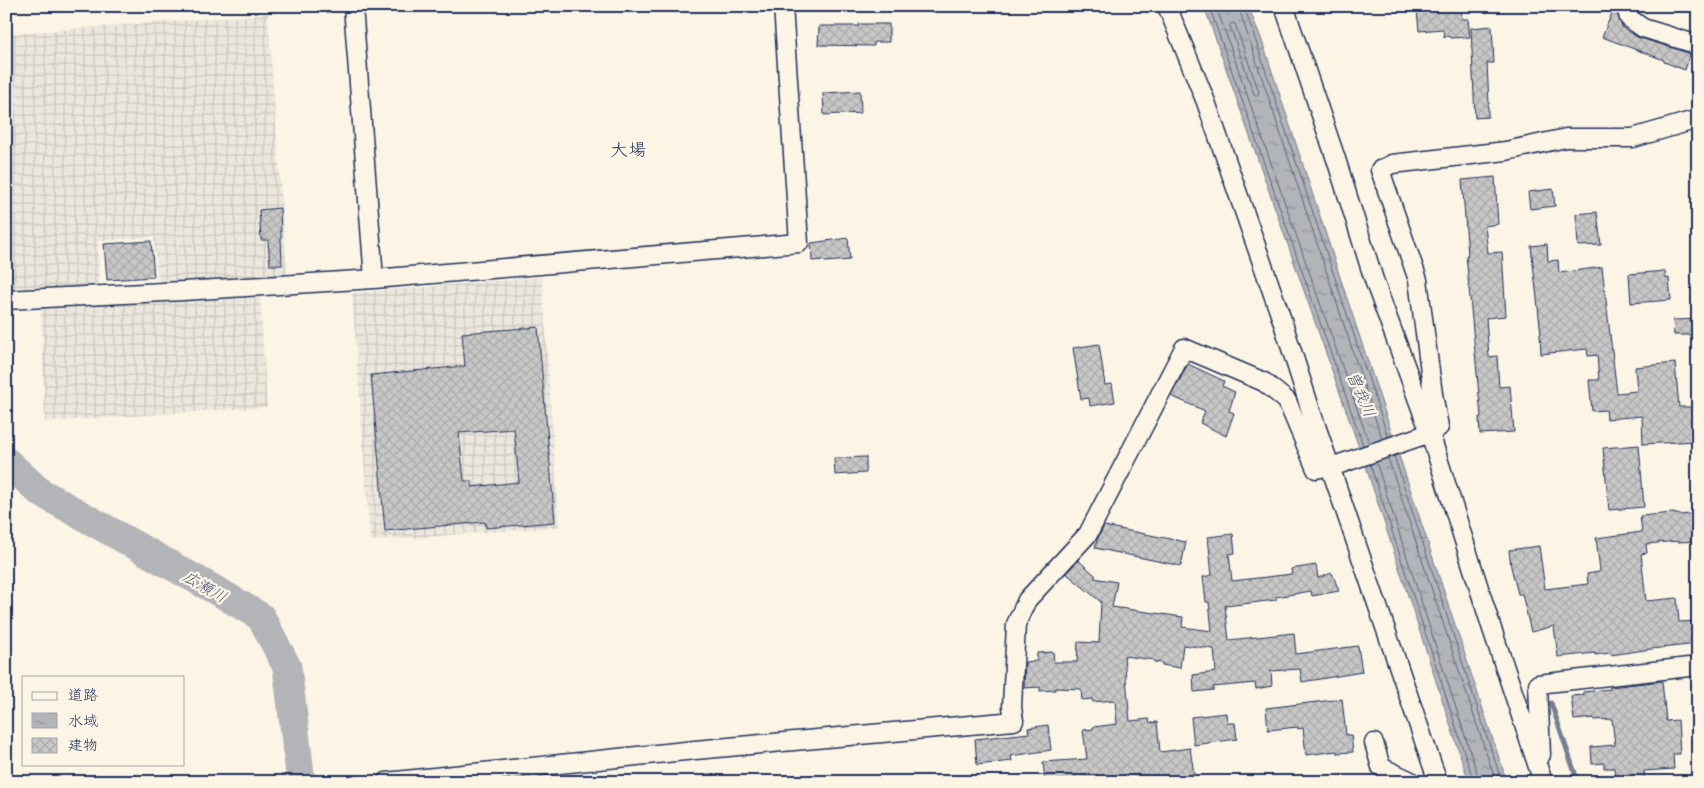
<svg xmlns="http://www.w3.org/2000/svg" width="1704" height="788" font-family="Itim,'Klee One',sans-serif">
	<style>
		.industrial { fill: url(#industrial-grid) }
		.water { fill: url(#water-ripples); stroke: #767f94 }
		.lines { fill: none; stroke-linecap: round; stroke-linejoin: round }
		.shore { stroke: #576482; stroke-width: 1 }
		.stream { stroke: #767f94; stroke-width: 5 }
		.river { stroke: #b2b4b8; stroke-width: 29 }
		.building { fill: url(#building-cross-hatch); stroke: #1b2f5e; fill-rule: evenodd }
		.street-casing { stroke: #1b2f5e; stroke-width: 21 }
		.street { stroke: #fcf5e5; stroke-width: 18 }
		.labels { text-anchor: middle; stroke-width: 4.5; stroke-linejoin: round; paint-order: stroke }
		.water-label { font-size: 16px; font-style: italic; fill: #485779; stroke: #fcf5e5 }
		.quarter-label { font-size: 18px; fill: #1b2f5e; stroke: #fcf5e5 }
	</style>
	<defs>
		<pattern id="industrial-grid" width="8" height="8" patternUnits="userSpaceOnUse" patternTransform="scale(1.25)"><rect width="8" height="8" fill="#ece7dc"/><path d="M0 4h8M4 0v8" fill="none" stroke="#cac6bf"/></pattern>
		<pattern id="water-ripples" width="26" height="14" patternUnits="userSpaceOnUse" patternTransform="scale(1.25)"><rect width="26" height="14" fill="#b2b4b8"/><path d="M2 4q2-2 4 0t4 0M15 11q2-2 4 0t4 0" fill="none" stroke="#909399"/></pattern>
		<pattern id="building-cross-hatch" width="8" height="8" patternUnits="userSpaceOnUse" patternTransform="scale(1.25)"><rect width="8" height="8" fill="#c8c7c6"/><path d="M0 0l8 8M0 8l8-8" fill="none" stroke="#ababac"/></pattern>
	</defs>
	<rect width="100%" height="100%" fill="#fcf5e5"/>
	<filter id="ink" filterUnits="userSpaceOnUse"><feTurbulence type="fractalNoise" baseFrequency=".02" numOctaves="2"/><feDisplacementMap in="SourceGraphic" scale="10" xChannelSelector="R" yChannelSelector="G"/><feConvolveMatrix kernelMatrix="1 2 1 2 8 2 1 2 1" color-interpolation-filters="sRGB"/></filter>
	<g filter="url(#ink)">
		<path class="industrial" d="M268,14L287,276L158,286L154,237L98,241L99,290L6,293V34Z
			M542,277L559,527L370,541L352,293Z
			M260,295L267,407L45,422L41,306Z"/>
		<path class="water" d="M1204,6H1248L1261,38L1507,782H1469L1368,473Z"/>
		<g class="lines">
			<path class="shore" d="M1209,6L1363,445
				M1216,6L1369,443
				M1238,6L1382,439
				M1244,6L1388,437
				M1232,23L1235,24L1259,92L1257,96L1254,94L1230,26Z
				M1394,456L1502,782
				M1388,458L1496,782
				M1376,462L1480,782
				M1370,464L1474,782"/>
			<path class="stream" d="M1551,703L1578,782"/>
			<path class="river" d="M6,461L40,492L224,595L261,617L287,667L301,782"/>
		</g>
		<path class="building" d="M1437,6H1461L1462,19H1468L1470,37L1450,38L1449,36L1444,37L1443,29L1419,31L1417,10L1437,8Z
			M1615,6L1622,27L1637,37L1689,53L1690,55L1685,70L1664,62V60L1602,37Z
			M859,24H889V42H874V46L818,45L819,26H859Z
			M1492,26L1494,63H1487L1489,104L1488,105V117L1475,118L1471,28Z
			M860,91L861,113L824,115L823,93Z
			M1495,177L1498,224L1485,226L1488,253L1502,252L1506,316L1486,318L1489,357L1497,356L1499,387L1510,386L1514,432L1480,434L1479,417H1481L1466,255H1468L1462,180Z
			M1553,189L1555,206L1530,209L1528,192Z
			M280,208L282,265H270L268,240H261L259,210Z
			M1597,212L1601,245L1578,246L1576,214Z
			M848,238L850,260L825,262L824,260L812,261L811,243Z
			M151,241L154,277L107,280L104,244Z
			M1547,244L1548,261L1558,260L1559,273L1602,267L1617,393L1637,391L1635,367L1675,363L1679,407H1695L1696,441L1643,444L1642,416L1607,419L1606,410L1592,411L1589,380H1599L1597,355L1588,356L1587,349L1541,354L1540,334H1541L1531,246Z
			M1665,271L1666,279L1669,278L1671,300L1631,303L1629,274Z
			M1698,319V335H1674L1673,320Z
			M538,327L555,522L486,528L485,522L385,531L371,375L465,366L462,333ZM514,429L519,482L472,487V481H464L459,433Z
			M1099,344L1105,385L1112,384L1115,402L1090,406L1089,398L1081,399L1073,348Z
			M1188,364L1224,381L1222,386L1235,392L1229,411L1234,413L1226,436L1200,423L1205,411L1171,396Z
			M1639,445L1644,507L1609,510L1603,448Z
			M866,457V473L835,475L834,458Z
			M1673,513L1680,515L1698,513V541L1678,542V541L1646,544L1647,553L1641,554L1646,601L1677,598L1679,622L1698,621V644L1651,649L1611,655L1610,653L1595,655V653L1558,657L1554,626L1531,632L1522,594H1518L1511,567L1509,550L1539,546L1545,589L1588,584L1587,574L1599,572L1600,570L1596,538L1642,532L1640,516Z
			M1104,526L1186,542L1181,566L1095,548L1097,540Z
			M1233,534L1235,553L1229,554L1232,581L1292,574L1291,569L1316,565L1318,578L1332,573L1339,591L1312,596L1311,591L1276,597V600L1225,606L1229,640L1294,633L1296,654L1358,646L1362,672L1302,682L1300,669L1271,671L1272,686L1256,689L1255,683L1213,687L1214,690L1194,692L1193,675L1216,672L1214,649L1183,645L1180,668L1162,665V663L1154,662V660L1124,656L1130,721L1149,719L1150,723L1157,722L1160,752L1190,748L1194,774L1151,782H1102L1101,777L1045,781L1043,762L1087,759L1083,730L1093,729V727L1117,724L1115,700L1093,702L1092,699L1082,700L1081,689L1055,688V690L1040,691V687L1024,688L1025,662L1037,661V653L1053,652L1054,662H1077L1078,642L1099,643L1101,602L1066,573L1078,560L1096,576L1094,578L1117,582L1112,607L1183,617L1182,627L1212,631L1209,602H1206L1203,577L1212,575L1208,537Z
			M1662,681L1666,721L1678,720L1680,754H1673L1674,769L1644,771L1645,782H1616L1614,768H1604V763L1592,764L1591,747L1615,745L1612,719L1594,720V718L1574,720L1571,696L1584,695L1583,692L1610,689V687Z
			M1342,699L1346,735H1351L1353,752L1337,753V751L1306,755L1303,728L1298,729V727L1268,730L1266,708Z
			M1226,713L1227,723H1235L1237,739L1194,745L1191,717Z
			M1048,725L1051,750L1011,756L1012,761L977,765L975,739L1029,733L1028,728Z"/>
		<g class="lines">
			<defs>
				<path id="street" d="M353,6L374,279
					M1167,6L1206,102L1282,320L1311,411L1438,782
					M1284,6L1336,159L1375,283L1430,433L1491,626L1543,782
					M1626,6L1629,18L1643,28L1695,44L1698,48
					M6,300L183,291L374,279L799,243L783,6
					M1374,743L1381,767L1413,782
					M1541,755L1538,684L1698,666
					M386,782L695,750L1014,721L1012,707L1016,624L1027,600L1088,534L1184,348L1264,382L1287,401L1316,469L1340,464L1430,433L1439,427L1433,394L1418,280L1380,170L1392,164L1506,151L1566,138H1633L1698,119"/>
			</defs>
			<use href="#street" class="street-casing"/>
			<use href="#street" class="street"/>
		</g>
	</g>
	<g class="labels">
		<g class="water-label">
			<text transform="translate(1362 394) rotate(67)" y="6">曽我川</text>
			<text transform="translate(205 586) rotate(30)" y="6">広瀬川</text>
		</g>
		<g class="quarter-label">
			<text x="628" y="156">大場</text>
		</g>
	</g>
	<rect width="1704" height="788" fill="none" stroke="#fcf5e5" stroke-width="25"/>
	<rect x="12" y="12" width="1679" height="763" fill="none" stroke="#1b2f5e" stroke-width="2" filter="url(#ink)"/>
	<rect x="22" y="676" width="162" height="90" fill="#fcf5e5" stroke="#a2a6af"/>
	<rect x="32" y="692" width="25" height="8" fill="#fcf5e5" stroke="#a2a6af"/>
	<text x="68" y="700" font-size="15" fill="#1b2f5e">道路</text>
	<rect x="32" y="713" width="25" height="15" fill="url(#water-ripples)" stroke="#a2a6af"/>
	<text x="68" y="726" font-size="15" fill="#1b2f5e">水域</text>
	<rect x="32" y="738" width="25" height="15" fill="url(#building-cross-hatch)" stroke="#a2a6af"/>
	<text x="68" y="750" font-size="15" fill="#1b2f5e">建物</text>
</svg>
